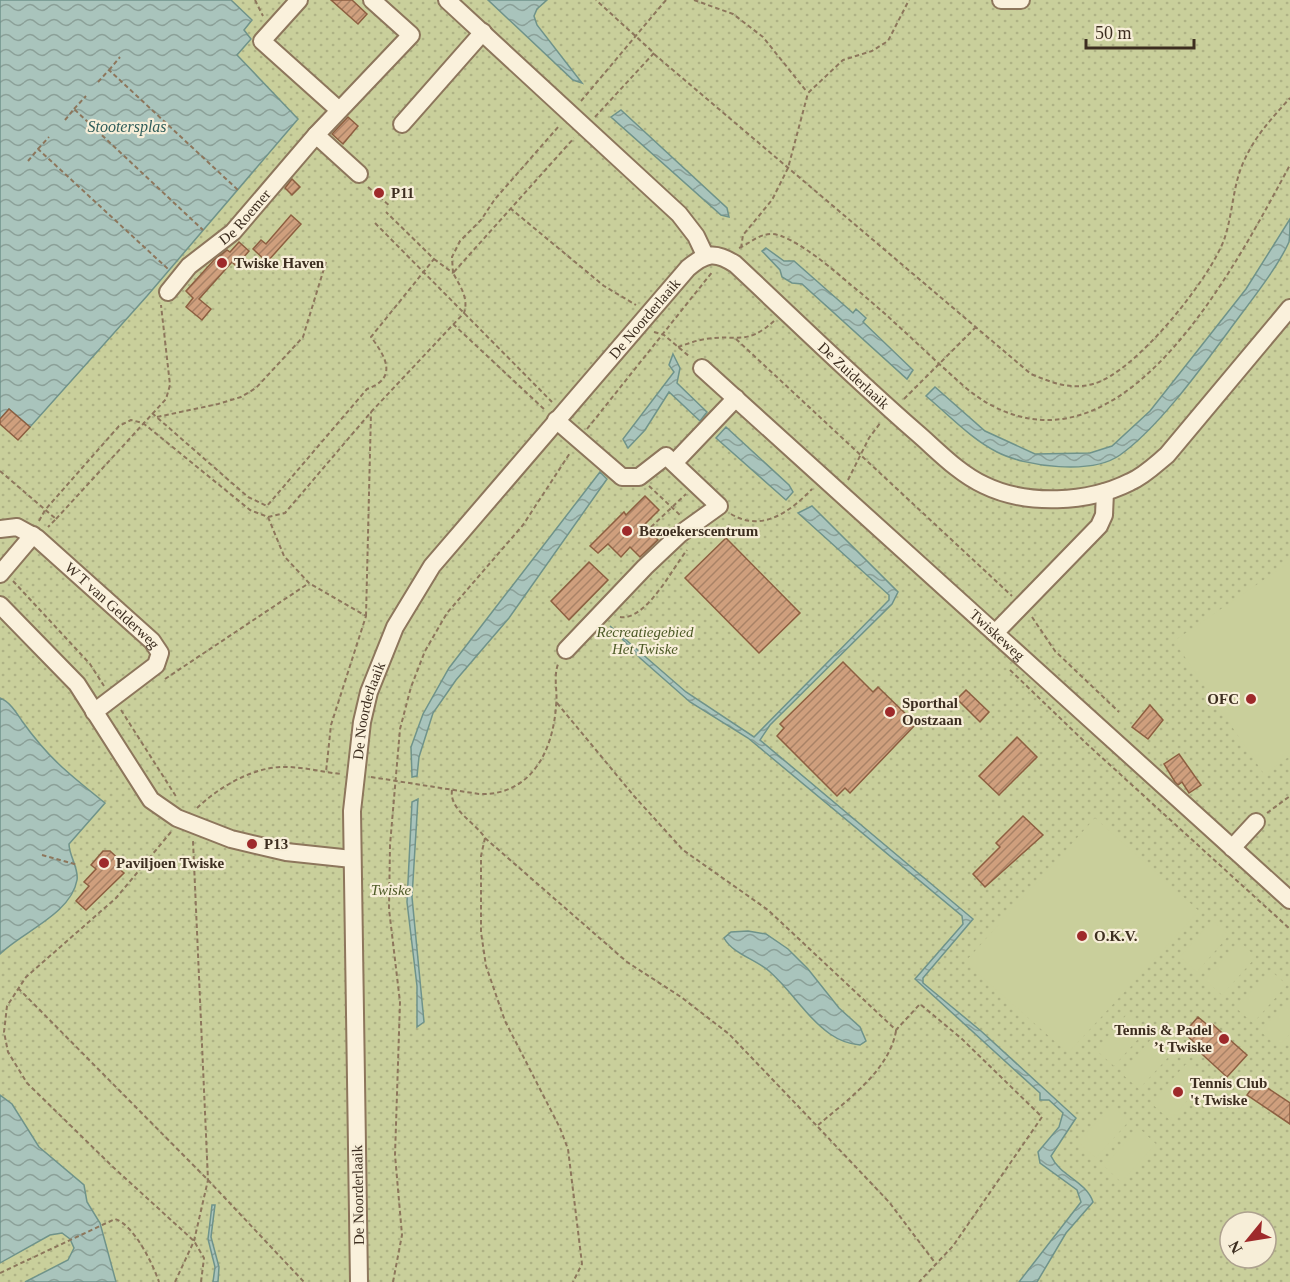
<svg xmlns="http://www.w3.org/2000/svg" width="1290" height="1282" font-family="Georgia,serif">
	<style>
		.park { fill: url(#park-dots); fill-rule: evenodd }
		.pitch { fill: #c9cf9b }
		.water { fill: url(#water-waves); stroke: #6f938a; stroke-width: 1.5 }
		.building { fill: url(#building-hatch); stroke: #8d5f41; stroke-width: 1.5 }
		.lines { fill: none; stroke-linecap: round; stroke-linejoin: round }
		.minor-casing { stroke: #8d765c; stroke-width: 20 }
		.path { stroke: #8d765c; stroke-width: 2; stroke-dasharray: 4.5 3; stroke-linecap: butt }
		.minor { stroke: #faf1dc; stroke-width: 16 }
		.poi-dot { fill: #9e2a2b; stroke: #f7eed8; stroke-width: 2 }
		.labels { text-anchor: middle; stroke-width: 4.5; stroke-linejoin: round; paint-order: stroke }
		.poi-label { font-size: 15px; font-weight: bold; fill: #3d2e20; stroke: #f7eed8; text-anchor: start }
		.street-label { font-size: 15px; fill: #3d2e20; stroke: #f7eed8 }
		.park-label { font-size: 15px; font-style: italic; fill: #4d5a26; stroke: #f7eed8 }
		.water-label { font-size: 16px; font-style: italic; fill: #2f5d5a; stroke: #f7eed8 }
	</style>
	<defs>
		<pattern id="park-dots" width="8" height="8" patternUnits="userSpaceOnUse" patternTransform="scale(1.5)"><rect width="8" height="8" fill="#c9cf9b"/><path d="M2 2h.1M6 6h.1" fill="none" stroke="#aeb285" stroke-width="1.8" stroke-linecap="round"/></pattern>
		<pattern id="water-waves" width="16" height="10" patternUnits="userSpaceOnUse" patternTransform="scale(1.5)"><rect width="16" height="10" fill="#a9c4bc"/><path d="M0 5q4-4 8 0t8 0" fill="none" stroke="#8ba098"/></pattern>
		<pattern id="building-hatch" width="6" height="6" patternUnits="userSpaceOnUse" patternTransform="scale(1.5)"><rect width="6" height="6" fill="#cf9f7d"/><path d="M-1 1l2-2M0 6l6-6M5 7l2-2" fill="none" stroke="#a98266"/></pattern>
	</defs>
	<rect width="100%" height="100%" fill="#f0e4c8"/>
	<path class="park" d="M0,0H1290V1282H0ZM1230,1222H1266V1258H1230Z"/>
	<path class="pitch" d="M1290,562V756L1264,774L1174,641Z
		M1095,818L1199,911L1068,1053L965,962Z
		M1212,920L1229,935L1197,972L1180,957Z
		M1239,941L1256,957L1222,995L1205,980Z
		M1270,970L1287,985L1253,1023L1236,1008Z
		M1290,999V1034L1278,1047L1260,1031Z
		M1128,1013L1147,1029L1114,1066L1096,1050Z
		M1155,1035L1174,1051L1139,1089L1121,1073Z
		M1186,1064L1205,1081L1170,1120L1151,1103Z
		M1112,1105L1129,1121L1096,1158L1078,1142Z
		M1139,1128L1156,1144L1121,1182L1104,1166Z"/>
	<path class="water" d="M0,0H231L252,20L244,30L251,39L237,55L298,119L147,296L30,427L9,409L0,419Z
		M488,0H547L537,9L534,16L537,25L582,83L573,80Z
		M621,110L727,208L729,217L721,215L611,117Z
		M1290,219C1290,226 1290,236 1289,242C1277,269 1246,307 1228,332C1200,370 1158,428 1120,455C1092,475 1026,467 997,452C971,439 949,415 926,396L935,387L985,431L1035,454L1090,453L1112,446L1150,411L1246,289Z
		M766,248L784,261H794L853,313L856,309L866,318L863,322L913,370L907,379L802,284L792,283L782,277L780,270L762,251Z
		M673,354L680,368L677,383L707,412L700,421L669,392L645,430L628,448L623,439L674,372L669,365Z
		M726,427L789,485L793,492L786,500L716,438Z
		M600,472L607,479L509,618L456,680L433,713L419,757L417,776L412,777L411,747L423,714L449,668Z
		M812,506L898,592L892,604L770,725L760,740L973,919L923,978V983L981,1031L1076,1118L1051,1156C1060,1176 1086,1181 1093,1202L1066,1233L1037,1282H1019L1081,1202L1077,1190L1040,1163L1038,1152L1059,1127L1063,1113L1049,1100H1040V1093L915,979L963,924L962,916L748,738L690,702L640,658L610,626L686,692L754,737L889,600V595L798,513Z
		M0,698C10,702 16,712 22,721C49,759 70,775 105,803L69,844C69,856 79,868 77,880C71,914 22,932 0,954Z
		M418,799L412,897L424,1022L417,1027V986L407,902L412,802Z
		M748,931L766,934L788,949L808,969L839,1008L860,1027L866,1041L860,1045C849,1044 840,1041 830,1034C806,1017 791,990 769,971C755,959 733,954 724,938L731,932Z
		M0,1095L12,1104L39,1147L84,1185L87,1202L100,1223L116,1282H25L68,1260L74,1248L70,1239L62,1233L50,1235L0,1263Z
		M212,1205H215L211,1237L219,1267L218,1282H213L215,1267L208,1239Z"/>
	<path class="building" d="M331,0H352L367,14L358,24Z
		M348,117L358,126L343,144L332,134Z
		M292,179L300,187L292,195L285,188Z
		M291,215L301,224L267,262L253,249L261,240L266,244Z
		M239,242L249,251L236,266L232,262L199,299L211,309L202,320L186,307L193,298L186,291L214,260L227,250L230,252Z
		M9,409L30,427L18,440L0,424V419Z
		M645,496L659,510L644,525L658,540L640,557L630,547L621,557L608,544L598,553L590,546L624,512L626,515Z
		M726,538L800,613L759,653L685,578Z
		M589,562L608,580L569,620L551,601Z
		M843,662L873,692L878,687L916,724L850,793L845,788L837,796L777,736L784,728L780,724Z
		M966,690L989,712L980,722L957,699Z
		M1150,705L1163,720L1148,739L1132,727Z
		M1017,737L1037,757L999,795L979,776Z
		M1179,754L1201,785L1189,793L1182,782L1178,785L1175,782L1164,764Z
		M1023,816L1043,835L985,887L973,874L1000,847L996,843Z
		M103,851H110L123,863L118,868L124,873L86,910L76,901L89,886L84,882L96,869L91,865Z
		M1198,1017L1210,1027L1212,1024L1247,1055L1227,1077L1193,1046L1195,1043L1184,1033Z
		M1257,1081L1290,1103V1124L1247,1095Z"/>
	<g class="lines">
		<defs>
			<g id="minor">
				<path d="M299,0L262,41L339,110"/>
				<path d="M447,0L679,214L696,236L705,255"/>
				<path d="M1001,0H1021"/>
				<path d="M402,124L483,32"/>
				<path d="M316,135L411,35L372,0"/>
				<path id="s1" d="M168,292L189,266L233,232L316,135L359,174"/>
				<path id="s2" d="M702,368L1290,900"/>
				<path d="M556,420L622,477H639L666,456L719,506L680,534L645,567L566,650"/>
				<path d="M674,463L736,398"/>
				<path id="s3" d="M0,529L17,527L37,538L152,641L160,653L156,665L94,712"/>
				<path d="M0,574L33,535"/>
				<path d="M0,605L77,684L151,800L177,818L231,839L286,852L352,859"/>
				<path d="M995,633L1099,526L1104,515L1105,492"/>
				<path d="M1232,848L1256,822"/>
				<path id="s4" d="M359,1282L352,811L362,722L369,692L395,627L432,566L688,268C706,253 715,251 735,264C795,320 854,378 916,432C937,450 958,473 984,485C1027,506 1088,503 1130,482C1144,476 1155,465 1167,455L1290,308"/>
			</g>
		</defs>
		<use href="#minor" class="minor-casing"/>
		<path class="path" d="M255,0L263,16
			M694,0L733,14L763,37L807,92
			M654,54L1031,374C1053,383 1070,390 1093,384C1135,373 1212,277 1225,237C1233,212 1233,184 1244,161C1255,136 1272,118 1290,98
			M109,70L120,57
			M98,82L109,70L238,190
			M581,101L666,0
			M74,109L86,96
			M595,117L654,53L596,0
			M65,120L74,109L203,230
			M38,149L49,137
			M28,161L38,149L168,269
			M368,187L390,206
			M510,208L604,286L636,305
			M375,223L552,402
			M739,248C751,243 758,234 772,234C793,235 835,271 851,285C881,309 908,335 936,361C953,376 969,393 989,404C1128,481 1238,260 1290,165
			M741,248L743,235L772,200L788,168L808,93L843,60L872,51L888,41L909,0
			M434,259L453,273
			M453,273L452,257L460,241L481,220L495,199L559,126
			M453,324L545,410
			M654,332L664,335L690,357
			M736,339L1012,596
			M678,347C687,344 697,340 706,339C738,334 746,346 774,321
			M904,399L976,327
			M152,413L248,497L267,506L367,389C398,378 386,357 371,337L434,259L386,212
			M157,417L218,404L241,397L256,388L303,337L326,262
			M587,429L713,271
			M0,471L56,519L48,527
			M848,480L869,438L881,422
			M649,486L680,515
			M731,514C762,533 791,511 812,489
			M268,517L284,556L309,583L366,616L331,725L326,772
			M56,519L166,399L170,385L161,305
			M39,521L45,510L119,426L131,420L143,423L250,510L268,517L285,513L371,412L464,313C469,298 460,286 453,273L574,138
			M651,527L686,494
			M13,581L90,664L104,686
			M366,616L371,412
			M620,617C646,621 672,569 687,550
			M1032,617L1055,651L1119,712
			M1010,670L1087,744L1290,929
			M165,679L309,583
			M557,703L634,796L683,850L768,910L896,1030L920,1004L962,1039L1042,1117L953,1246L919,1282
			M121,710L177,798
			M371,777L479,794C531,796 553,751 556,706C558,690 553,679 558,664
			M452,790C449,810 475,822 485,838L481,856V932L486,966L505,1021L560,1128L568,1149L582,1264L573,1282
			M197,808C218,788 249,769 280,767C300,766 322,772 341,774
			M1267,813L1290,796
			M171,832L116,898L26,977L7,1006L4,1032L8,1052L27,1083L113,1167L194,1241L204,1258L201,1282
			M485,838L627,962L681,997L729,1034L817,1126
			M42,855L78,865
			M18,988L208,1180L304,1282
			M896,1031C889,1071 846,1101 817,1126L889,1202L936,1264
			M0,1273L115,1219C134,1225 153,1264 159,1282
			M175,1282L194,1241L208,1180L193,841
			M393,1282L402,1235L395,1155L400,1002L389,909L390,845L400,729L411,687L425,651L447,613L523,525L570,453"/>
		<use href="#minor" class="minor"/>
	</g>
	<g class="poi-dot">
		<circle cx="379" cy="193" r="6"/>
		<circle cx="222" cy="263" r="6"/>
		<circle cx="627" cy="531" r="6"/>
		<circle cx="1251" cy="699" r="6"/>
		<circle cx="890" cy="712" r="6"/>
		<circle cx="252" cy="844" r="6"/>
		<circle cx="104" cy="863" r="6"/>
		<circle cx="1082" cy="936" r="6"/>
		<circle cx="1224" cy="1039" r="6"/>
		<circle cx="1178" cy="1092" r="6"/>
	</g>
	<g class="labels">
		<g class="poi-label">
			<text x="391" y="198">P11</text>
			<text x="234" y="268">Twiske Haven</text>
			<text x="639" y="536">Bezoekerscentrum</text>
			<text x="1239" y="704" text-anchor="end">OFC</text>
			<text x="902" y="708">Sporthal<tspan x="902" dy="17">Oostzaan</tspan></text>
			<text x="264" y="849">P13</text>
			<text x="116" y="868">Paviljoen Twiske</text>
			<text x="1094" y="941">O.K.V.</text>
			<text x="1212" y="1035" text-anchor="end">Tennis &amp; Padel<tspan x="1212" dy="17">’t Twiske</tspan></text>
			<text x="1190" y="1088">Tennis Club<tspan x="1190" dy="17">'t Twiske</tspan></text>
		</g>
		<g class="street-label">
			<text dy="5" stroke="none"><textPath href="#s1" startOffset="108">De Roemer</textPath></text>
			<text dy="5" stroke="none"><textPath href="#s4" startOffset="1059">De Noorderlaaik</textPath></text>
			<text dy="5" stroke="none"><textPath href="#s4" startOffset="1341">De Zuiderlaaik</textPath></text>
			<text dy="5" stroke="none"><textPath href="#s3" startOffset="141">W T van Gelderweg</textPath></text>
			<text dy="5" stroke="none"><textPath href="#s2" startOffset="398">Twiskeweg</textPath></text>
			<text dy="5" stroke="none"><textPath href="#s4" startOffset="573">De Noorderlaaik</textPath></text>
			<text transform="translate(358 1195) rotate(-91)" y="5">De Noorderlaaik</text>
		</g>
		<g class="park-label">
			<text x="645" y="637">Recreatiegebied<tspan x="645" dy="17">Het Twiske</tspan></text>
			<text x="391" y="895">Twiske</text>
		</g>
		<g class="water-label">
			<text x="127" y="132">Stootersplas</text>
		</g>
	</g>
	<g transform="translate(1248 1240) rotate(240)"><circle r="28" fill="#f7eed8" stroke="#ada18e" stroke-width="1.5"/>
	<path d="M0-4.5L10 22L0 15L-10 22Z" fill="#9e2a2b"/>
	<text y="-9" font-size="16" font-weight="bold" text-anchor="middle" fill="#3d2e20">N</text>
	</g>
	<path d="M1086 39v9h108v-9" fill="none" stroke="#3d2e20" stroke-width="3"/>
	<text x="1095" y="39" font-size="18" fill="#3d2e20" stroke="#f7eed8" stroke-width="4.5" paint-order="stroke">50 m</text>
</svg>
